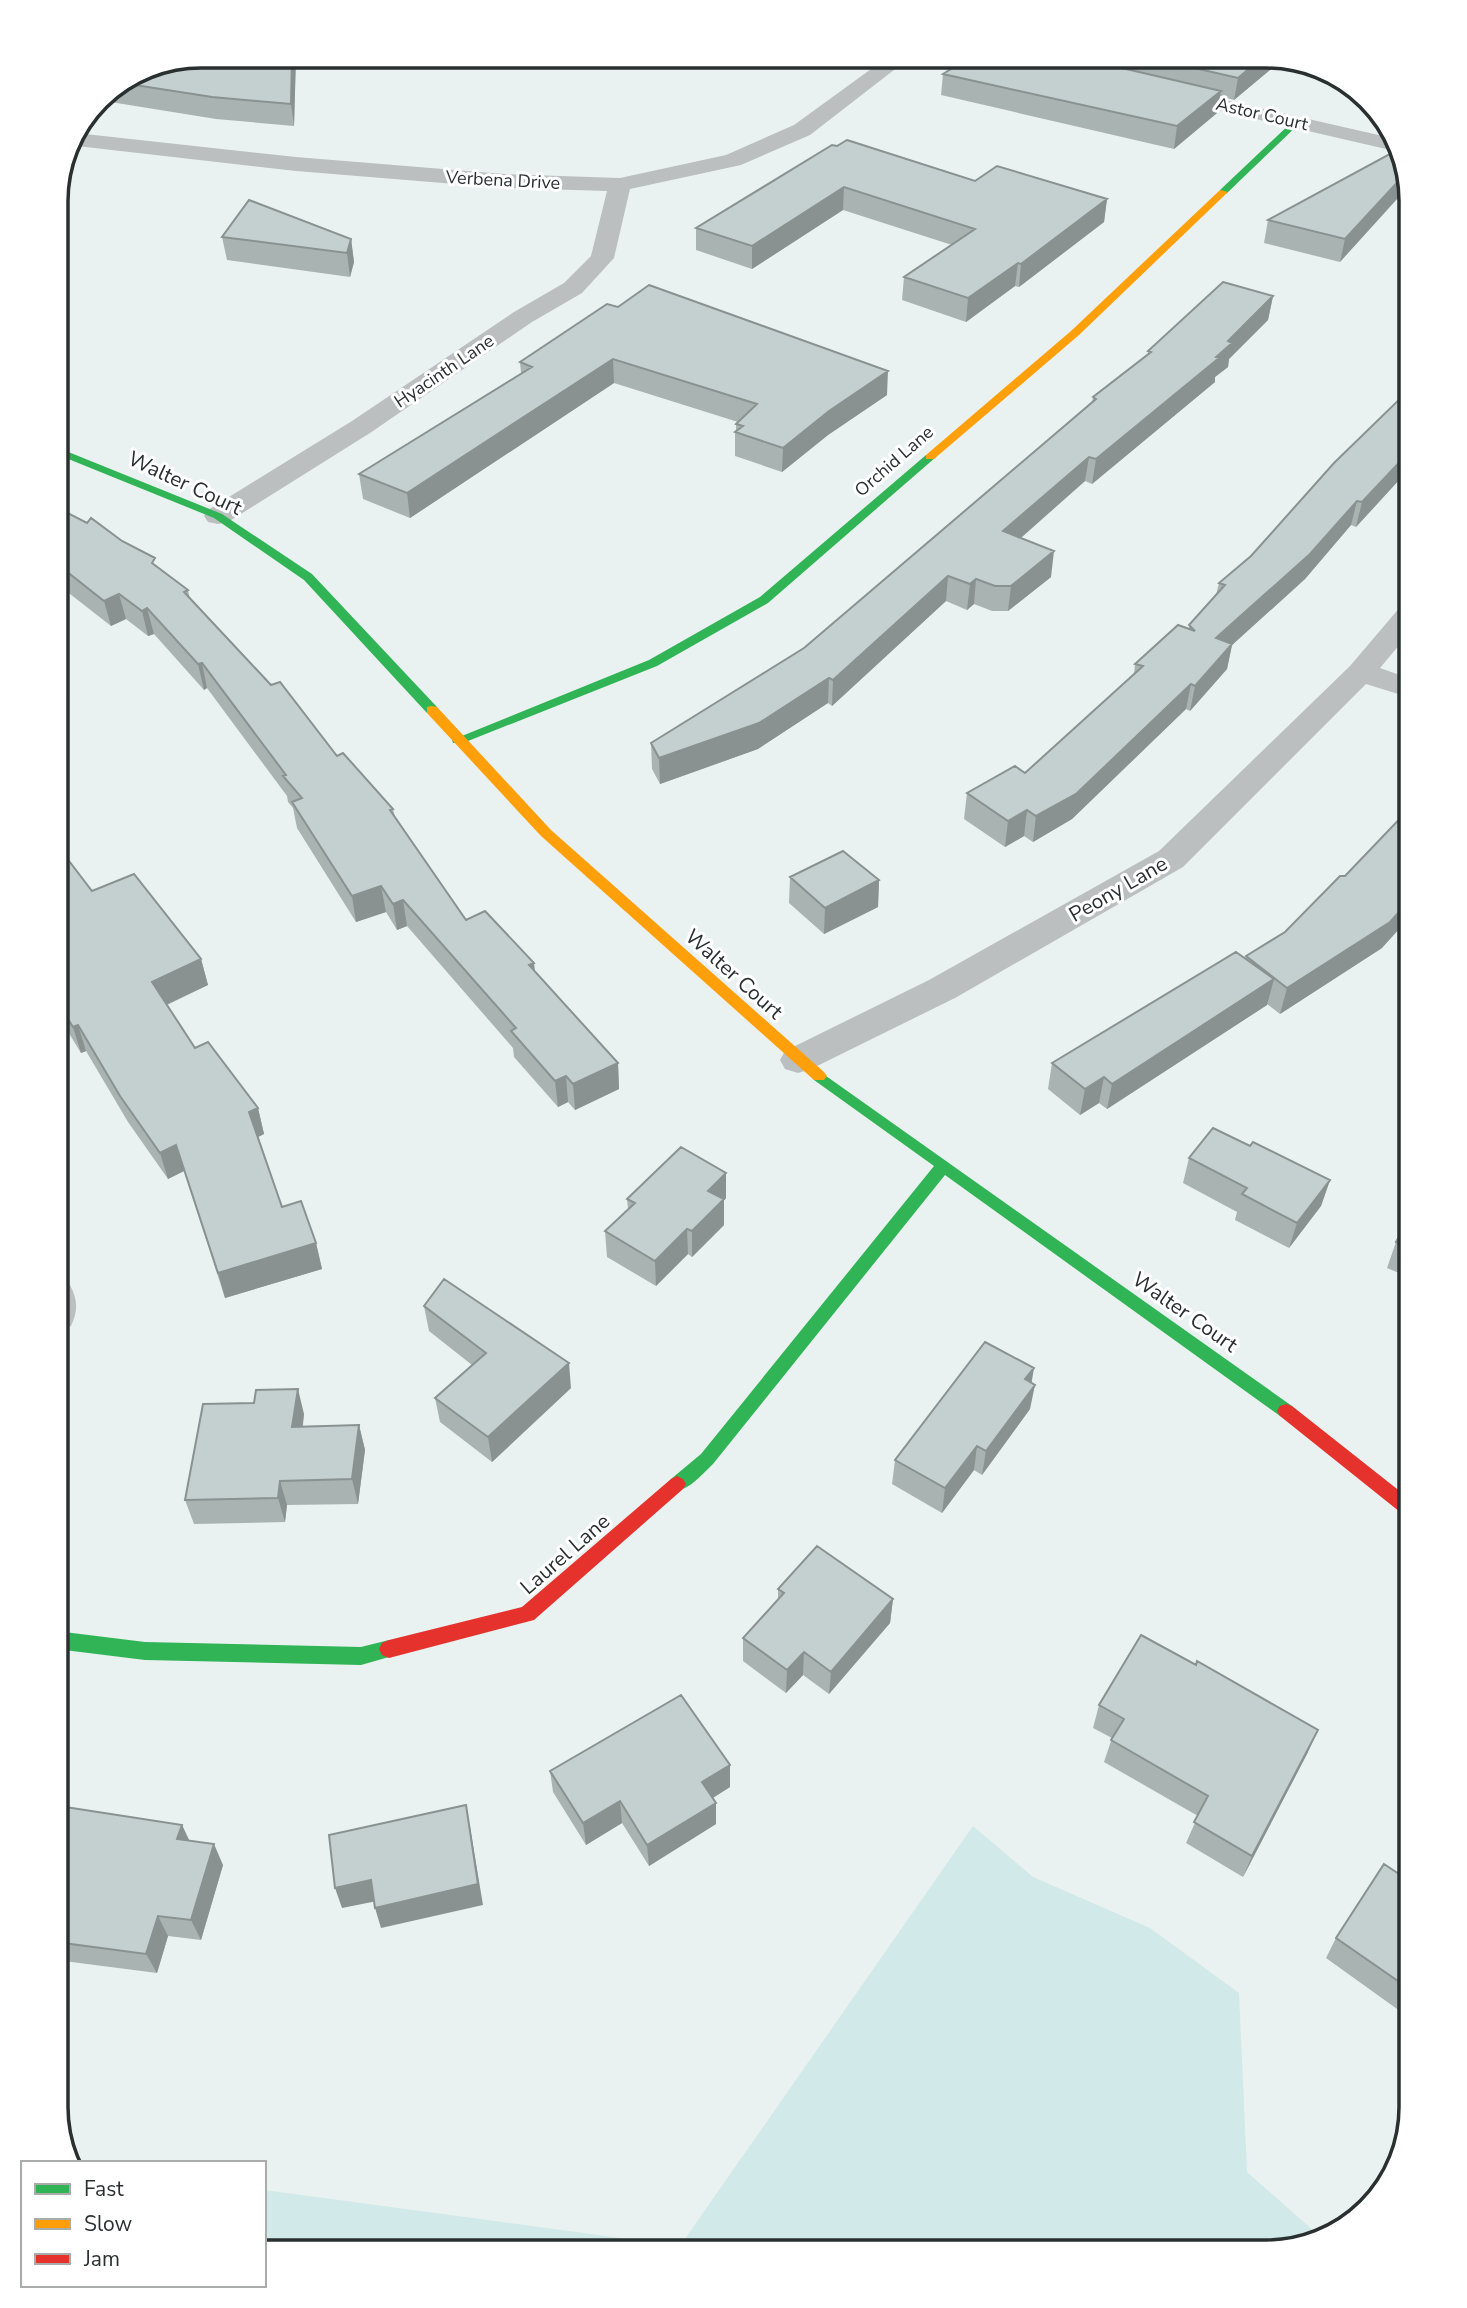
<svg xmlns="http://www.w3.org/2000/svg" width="1467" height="2308" font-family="'Nunito Sans',sans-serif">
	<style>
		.green { fill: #d1e9e8 }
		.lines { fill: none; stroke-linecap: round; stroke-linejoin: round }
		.street { fill: #bbbfbf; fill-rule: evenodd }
		.fast { fill: #30b455; fill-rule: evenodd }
		.slow { fill: #ff9f0a; fill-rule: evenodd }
		.jam { fill: #e5322d; fill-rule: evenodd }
		.wall { fill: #a9b3b2 }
		.shaded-wall { fill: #899291 }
		.building { fill: #c4d0cf; stroke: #899291; stroke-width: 2 }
		.labels { text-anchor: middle; stroke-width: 6; stroke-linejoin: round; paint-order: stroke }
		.far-street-label { font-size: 18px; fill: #2a3030; stroke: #fff }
		.street-label { font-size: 21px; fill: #2a3030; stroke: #fff }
		.rim { fill: none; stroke: #2a3030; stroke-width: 3.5 }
	</style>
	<rect width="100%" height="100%" fill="#eaf2f1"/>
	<path class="green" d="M973,1826L1033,1877L1150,1928L1239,1993L1247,2172L1323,2239L1266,2252H264V2190L680,2246Z"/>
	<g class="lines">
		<path class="street" d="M889,56H912L810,135L741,165L630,189L614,258L582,293L532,322L370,433L228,522L218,524L208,522L204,516L208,510L352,421L514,312L564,283L591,256L607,191L504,188L296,171L68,145L76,133L296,157L504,174L620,178L726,155L794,125Z
			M1168,87L1396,139L1399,152L1161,97L1157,93Z
			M1411,603V631L1380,668L1411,679V698L1366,684L1183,867L955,998L811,1069L798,1073L785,1069L780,1060L785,1051L929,980L1159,851L1350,666L1401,606Z
			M56,1280L70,1285C78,1300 78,1311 71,1326L56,1330Z"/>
		<path class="fast" d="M1294,120L1301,122L1226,194H1220V190Z
			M56,447L222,514L312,574L437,707V713H427L304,580L214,518L56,454Z
			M926,455L936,457L768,603L657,666L463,743H453L452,740L649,660L760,597Z
			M819,1071L1292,1406L1295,1411L1292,1416L1286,1418L1280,1416L945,1175L713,1464C702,1474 686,1495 671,1489L668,1484L671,1479L701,1454L934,1166L814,1080L811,1076Z
			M56,1631L145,1642L361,1647L389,1640L396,1643L399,1649L396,1655L361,1665L145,1660L56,1649Z"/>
		<path class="slow" d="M1220,190L1228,192L1079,335L934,459H926V455L1071,331Z
			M432,706L437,707L551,830L824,1072L827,1076L824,1080H814L541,836L427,713V707Z"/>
		<path class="jam" d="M1286,1404L1292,1406L1411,1500V1519L1405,1516L1280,1416L1277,1411L1280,1406Z
			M677,1476L683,1479L686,1484L683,1489L534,1620L389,1658L382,1655L379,1649L382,1643L389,1640L522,1607L671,1479Z"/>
	</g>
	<path class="wall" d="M296,56L294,126L216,119L98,100L146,67Z
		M654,56H814L808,68Z
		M972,56H1276L1278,57L1277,64L1234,100L1220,96L1217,113L1174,149L941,95L943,74Z
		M832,145L975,181L1107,199L1104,222L1019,287L1015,286L966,322L902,300L904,277L952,245L843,210L752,269L696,250V228Z
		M1399,149L1340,262L1264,243L1268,220Z
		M222,237L351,239L354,262L350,277L227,260Z
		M1273,296L1268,320L1229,359L1228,367L1215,377V382L1092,484L1085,481L1021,538L1051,577L1008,611H992L974,604L967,610L946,601L832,706L828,703L758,749L660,784L652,769L651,743L804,648L1092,402L1093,397L1148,354V351Z
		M607,304L887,395L828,435L782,472L735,456V432L736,431V424L738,422L614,383L410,518L363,499L359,474L521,373L520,362Z
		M1411,388V467L1356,527L1351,525L1305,579L1232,645L1227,669L1190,711L1186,709L1072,819L1033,842L1024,836L1005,847L964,819L967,793L1025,773L1134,674L1135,664L1189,629V625L1216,595L1219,583L1251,556Z
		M56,507L157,567L188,590L190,599L337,756L393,809L395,817L466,920L534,963L535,972L618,1063L619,1089L575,1110L568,1102L558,1107L514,1057L513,1048L407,926L397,930L386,912L356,922L297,828L293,808L288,802L287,796L207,688L204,690L154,634L148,636L126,619L111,626L56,583Z
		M56,853L92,891L201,959L208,985L167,1005L195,1048L258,1108L264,1134L258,1137L282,1207L316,1243L322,1269L225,1298L184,1171L168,1179L128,1122L86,1051L81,1053L56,1012Z
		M790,877L879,880L878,907L824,934L789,903Z
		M1382,948L1280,1014L1267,1004V1005L1107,1109L1099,1103L1080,1115L1048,1089L1052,1063L1245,959L1246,956Z
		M1250,1146L1330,1180L1321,1206L1289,1248L1235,1220L1237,1212L1183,1183L1189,1158Z
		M726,1198L724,1200V1225L692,1257L688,1254L656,1286L607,1257L605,1231L628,1209L627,1199Z
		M1411,1215V1278L1387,1268L1396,1242Z
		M424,1306L571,1388L492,1462L440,1422L435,1398L472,1365L429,1331Z
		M1031,1382L1030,1409L982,1475L974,1470L942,1513L892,1484L895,1460Z
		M304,1414L303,1426L359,1425L365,1450L358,1504L287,1505L285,1522L194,1524L185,1500Z
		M778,1589L893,1599L890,1623L829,1694L803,1675L786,1693L743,1661V1638L778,1599Z
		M1099,1705L1308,1752L1243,1877L1186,1843L1198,1816L1104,1762L1112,1738L1093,1728Z
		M730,1765V1787L713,1798L716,1803V1824L649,1866L622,1823L586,1845L553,1792L550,1771Z
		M56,1813L182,1825L189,1841L223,1865L201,1940L168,1936L157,1973L56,1960Z
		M1411,1882V2019L1326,1958L1336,1938Z"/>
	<path class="shaded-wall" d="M292,56H296L294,126L291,104Z
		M808,56H814L808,68Z
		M1264,56L1278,57L1277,64L1234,100L1238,78Z
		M1221,91L1217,113L1174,149L1177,126Z
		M1405,174L1408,187L1340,262L1345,239Z
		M844,187L843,210L752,269V246Z
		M1107,199L1104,222L1019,287L1021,264Z
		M351,239L354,262L350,277L347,253Z
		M1018,263L1015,286L966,322L968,298Z
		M1273,296L1268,320L1229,359L1228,367L1215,377V382L1092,484L1096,459L1216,357L1228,341Z
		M613,359L614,383L410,518L407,493Z
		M888,371L887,395L828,435L782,472L783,448L829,411Z
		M1411,450V467L1356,527L1362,502Z
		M1089,457L1085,481L1000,556L1003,531Z
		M1357,501L1351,525L1305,579L1232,645L1227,669L1190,711L1195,686L1216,638Z
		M1054,551L1051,577L1008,611L1011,586Z
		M948,576L946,601L832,706L833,680Z
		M976,579L974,604L967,610L970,584Z
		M119,594L126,619L111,626L104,601Z
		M147,608L154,634L148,636L142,611Z
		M202,663L207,688L204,690L198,664Z
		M829,678L828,703L758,749L660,784L659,758Z
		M1191,684L1186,709L1072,819L1033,842L1036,816Z
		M1027,810L1024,836L1005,847L1008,821Z
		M1411,873V890L1404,880Z
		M879,880L878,907L824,934L825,908Z
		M381,886L386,912L356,922L352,896Z
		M1411,899V916L1382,948L1280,1014L1287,988Z
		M403,900L407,926L397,930L393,904Z
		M201,959L208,985L159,1008L152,982Z
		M534,963L536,989L529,965Z
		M1274,979L1267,1005L1107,1109L1112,1084Z
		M78,1025L86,1051L81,1053L73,1027Z
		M618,1063L619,1089L575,1110L573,1084Z
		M566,1076L568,1102L558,1107L555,1081Z
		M1104,1077L1099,1103L1080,1115L1085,1089Z
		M258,1108L264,1134L256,1138L249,1112Z
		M176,1145L184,1171L168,1179L160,1153Z
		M726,1173V1198L724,1200V1225L692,1257V1231L708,1191Z
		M1330,1180L1321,1206L1289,1248L1297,1223Z
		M687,1229L688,1254L656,1286L655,1261Z
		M316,1243L322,1269L225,1298L218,1273Z
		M569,1363L571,1388L492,1462L488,1437Z
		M1034,1368L1030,1392L1035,1385L1030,1409L982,1475L986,1451L1025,1379Z
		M298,1389L304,1414L299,1451L292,1427Z
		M359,1425L365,1450L358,1504L352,1479Z
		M977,1446L974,1470L942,1513L945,1488Z
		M280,1481L287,1505L285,1522L278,1498Z
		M893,1599L890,1623L829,1694L831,1672Z
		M804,1652L803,1675L786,1693L787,1670Z
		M1318,1730L1308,1752L1243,1877L1252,1856Z
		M730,1765V1787L703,1804L702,1782Z
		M620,1801L622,1823L586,1845L583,1823Z
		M716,1803V1824L649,1866L647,1845Z
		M466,1805L470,1827L483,1905L381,1928L375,1908Z
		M182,1825L192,1846L177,1839Z
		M214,1844L223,1865L201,1940L191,1920Z
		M371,1880L377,1901L342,1908L335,1888Z
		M158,1916L168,1936L157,1973L146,1954Z"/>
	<path class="building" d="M201,56H292L291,104L212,97L122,83L146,67Z
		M972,56H1070L1221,91L1177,126L943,74Z
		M1142,56H1264L1238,78Z
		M847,140L975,181L997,166L1107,199L1021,264L1018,263L968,298L904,277L975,229L844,187L752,246L696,228L832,145L837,146Z
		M1399,149L1405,174L1345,239L1268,220Z
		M249,200L351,239L347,253L222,237Z
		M1223,282L1273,296L1228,341L1232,343L1216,357L1219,358L1096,459L1089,457L1003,531L1054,551L1011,586H995L976,579L970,584L948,576L833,680L829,678L759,723L659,758L651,743L804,648L1096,399L1093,397L1151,352L1148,351Z
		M649,285L888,371L829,411L783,448L735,432L743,426L736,424L757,404L613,359L407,493L359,474L532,367L520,362L607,304L618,307Z
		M1411,388V450L1362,502L1357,501L1310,554L1216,638L1232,644L1195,686L1191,684L1076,794L1036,816L1027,810L1008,821L967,793L1015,766L1025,773L1143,666L1135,664L1178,625L1195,631L1189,625L1225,585L1219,583L1251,556L1334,463Z
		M56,507L87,523L91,518L122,541L155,558L152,563L188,590L184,592L271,685L280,682L337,756L343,753L393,809L390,810L466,920L485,911L534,963L529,965L618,1063L573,1084L566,1076L555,1081L511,1031L516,1028L403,900L393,904L381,886L352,896L292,802L302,798L283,776L286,775L202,663L198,664L147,608L142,611L119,594L104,601L56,563Z
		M1411,807V873L1404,880L1411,884V899L1390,922L1287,988L1246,956L1285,932L1340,876H1345Z
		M843,851L879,880L825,908L790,877Z
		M56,853L69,861L92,891L134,874L201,959L152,982L195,1048L208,1042L258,1108L249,1112L282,1207L301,1201L316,1243L218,1273L176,1145L160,1153L120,1096L78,1025L73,1027L56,1000Z
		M1236,952L1274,979L1112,1084L1104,1077L1085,1089L1052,1063Z
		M1213,1128L1250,1146L1253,1142L1330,1180L1297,1223L1242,1194L1247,1188L1189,1158Z
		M681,1147L726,1173L708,1191L724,1199L692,1231L687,1229L655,1261L605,1231L635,1203L627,1199Z
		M1411,1215V1249L1396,1242Z
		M444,1279L569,1363L488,1437L435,1398L486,1353L424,1306Z
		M985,1342L1034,1368L1025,1379L1035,1385L986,1451L977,1446L945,1488L895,1460Z
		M298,1389L292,1427L359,1425L352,1479L280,1481L278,1498L185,1500L203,1404L254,1403L256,1390Z
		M817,1546L893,1599L831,1672L804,1652L787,1670L743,1638L784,1593L778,1589Z
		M1141,1635L1196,1665L1197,1661L1318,1730L1252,1856L1194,1822L1208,1796L1111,1740L1124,1719L1099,1705Z
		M681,1695L730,1765L702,1782L716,1803L647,1845L620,1801L583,1823L550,1771Z
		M466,1805L478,1884L375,1908L371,1880L335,1888L329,1835Z
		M59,1806L182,1825L177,1839L214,1844L191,1920L158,1916L146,1954L56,1942V1813Z
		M1384,1864L1411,1882V1990L1336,1938Z"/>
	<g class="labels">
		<g class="far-street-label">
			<text transform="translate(1262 114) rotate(13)" y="6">Astor Court</text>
			<text transform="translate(503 180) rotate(3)" y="6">Verbena Drive</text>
			<text transform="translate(444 371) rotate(-34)" y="6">Hyacinth Lane</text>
			<text transform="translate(894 461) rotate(-41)" y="6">Orchid Lane</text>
		</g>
		<g class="street-label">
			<text transform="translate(185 483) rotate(25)" y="7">Walter Court</text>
			<text transform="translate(1118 889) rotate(-30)" y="7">Peony Lane</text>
			<text transform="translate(734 974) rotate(42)" y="7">Walter Court</text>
			<text transform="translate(1185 1312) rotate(35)" y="7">Walter Court</text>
			<text transform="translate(565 1554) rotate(-41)" y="7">Laurel Lane</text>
		</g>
	</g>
	<path d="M0 0H1467V2308H0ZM201 68H1266A133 133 0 0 1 1399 201V2107A133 133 0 0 1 1266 2240H201A133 133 0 0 1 68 2107V201A133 133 0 0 1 201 68Z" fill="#fff" fill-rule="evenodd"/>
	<path class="rim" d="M201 68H1266A133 133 0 0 1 1399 201V2107A133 133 0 0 1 1266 2240H201A133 133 0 0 1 68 2107V201A133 133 0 0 1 201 68Z"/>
	<rect x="21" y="2161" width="245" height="126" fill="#ffffff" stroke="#aaacac" stroke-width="2"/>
	<rect x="35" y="2184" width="35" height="10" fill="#30b455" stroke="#aaacac" stroke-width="2"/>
	<text x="84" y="2196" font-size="21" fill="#2a3030">Fast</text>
	<rect x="35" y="2219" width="35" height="10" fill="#ff9f0a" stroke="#aaacac" stroke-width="2"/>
	<text x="84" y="2231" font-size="21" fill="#2a3030">Slow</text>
	<rect x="35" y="2254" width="35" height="10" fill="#e5322d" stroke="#aaacac" stroke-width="2"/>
	<text x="84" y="2266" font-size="21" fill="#2a3030">Jam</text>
</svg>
